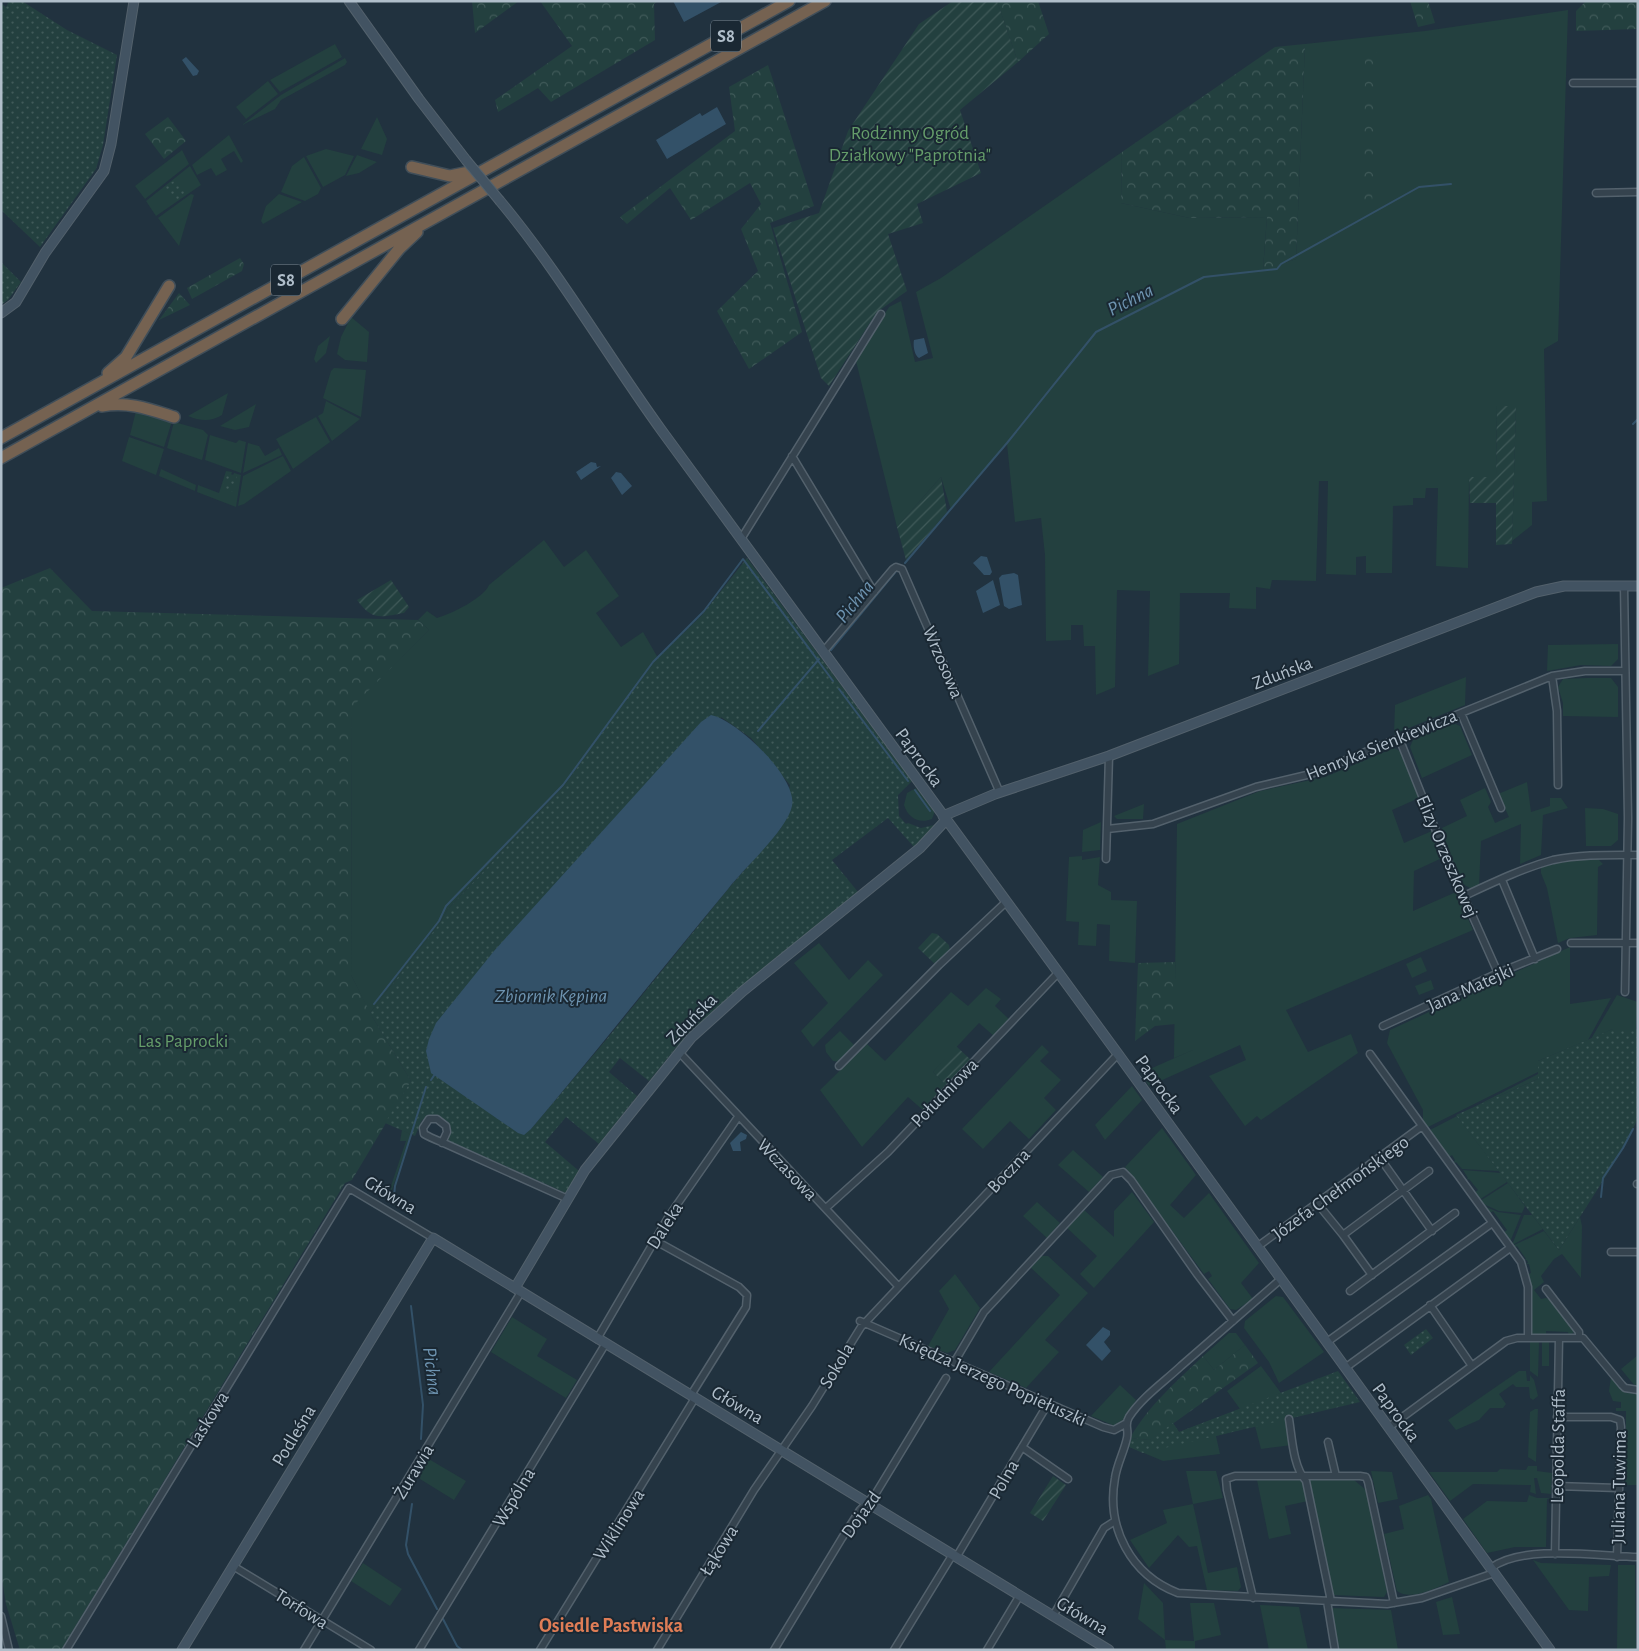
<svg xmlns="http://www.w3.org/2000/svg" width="1639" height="1651" font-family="'Alegreya Sans',sans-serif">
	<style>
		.grass { fill: #23403f }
		.forest { fill: url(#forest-crowns) }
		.park { fill: url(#park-dots); fill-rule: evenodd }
		.garden { fill: url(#garden-furrows) }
		.water { fill: #335168 }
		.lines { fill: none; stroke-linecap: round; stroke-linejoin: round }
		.stream { stroke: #335168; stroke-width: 2 }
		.street-casing { stroke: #53616c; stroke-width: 9 }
		.secondary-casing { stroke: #53616c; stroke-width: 11 }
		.highway-casing { stroke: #404e59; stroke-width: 14 }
		.street { stroke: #35434e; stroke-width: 6 }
		.secondary { stroke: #425362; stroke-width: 9 }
		.highway { stroke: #756251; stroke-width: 11 }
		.secondary-bridge-casing { stroke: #53616c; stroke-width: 11; stroke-linecap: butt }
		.secondary-bridge { stroke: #425362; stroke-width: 9 }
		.labels { text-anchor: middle; stroke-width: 4; stroke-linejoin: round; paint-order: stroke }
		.shield { fill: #1a2833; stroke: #83919d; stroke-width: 1 }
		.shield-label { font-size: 18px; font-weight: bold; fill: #b0beca }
		.park-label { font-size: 19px; fill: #659d6a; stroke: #1a2833 }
		.street-label { font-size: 19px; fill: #b0beca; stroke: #1a2833 }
		.water-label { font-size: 20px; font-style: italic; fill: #6e94b1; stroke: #1a2833 }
		.neighbourhood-label { font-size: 20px; font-weight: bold; fill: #df7d56; stroke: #1a2833 }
	</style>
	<defs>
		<pattern id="forest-crowns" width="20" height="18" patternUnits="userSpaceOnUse" patternTransform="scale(1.25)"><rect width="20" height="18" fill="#23403f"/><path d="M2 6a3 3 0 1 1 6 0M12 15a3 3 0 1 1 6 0" fill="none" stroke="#405a59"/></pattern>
		<pattern id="park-dots" width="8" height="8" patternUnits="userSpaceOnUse" patternTransform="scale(1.25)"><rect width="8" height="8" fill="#23403f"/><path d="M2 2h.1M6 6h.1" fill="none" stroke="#405a59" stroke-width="1.8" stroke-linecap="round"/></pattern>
		<pattern id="garden-furrows" width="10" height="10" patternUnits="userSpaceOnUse" patternTransform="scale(1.25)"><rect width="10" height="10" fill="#23403f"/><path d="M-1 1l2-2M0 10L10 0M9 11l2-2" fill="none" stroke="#405a59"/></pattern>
	</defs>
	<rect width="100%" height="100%" fill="#21323f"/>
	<path class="grass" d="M1568,10L1558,341L1544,349L1547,501L1532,502V525L1512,541L1516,406H1497L1496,477L1469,478L1468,568L1436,566L1438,488H1426L1425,498H1413V505L1393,506L1392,573H1366V556L1356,557V575L1326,574L1328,481H1319L1316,581L1272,580L1270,589L1256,587V609L1229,608L1230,593H1180L1179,664L1148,676L1150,591L1117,590L1115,687L1096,695L1095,646H1084L1083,625H1071V640L1046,641L1045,555L1041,518L1015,522L1007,444L951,510L941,477L897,527L856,361L889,307L901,301L915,362L933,358L916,292L941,278L1122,152L1121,203L1190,218L1267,217L1263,270L1296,259L1305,44L1425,31Z
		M335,44L342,57L280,92L270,80Z
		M345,58L347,62L345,65L281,100L275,109L242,125L281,95Z
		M268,81L278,94L246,119L236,107Z
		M377,117L387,139L382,155L361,149Z
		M229,135L243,161L241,163L234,151L221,159L227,170L216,176L211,168L197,175L192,165Z
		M326,149L354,156L345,175L323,187L306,156Z
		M182,150L189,164L145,199L135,186Z
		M357,155L377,162L359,173L346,176Z
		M304,157L321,188L318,194L305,201L281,192L292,166Z
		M190,166L201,185L156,216L146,201Z
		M191,194L194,195L179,246L158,218Z
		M279,194L302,202L263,224L261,221L266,206Z
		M351,317L369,332L367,362L345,360L337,354L341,337Z
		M330,336L326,353L316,363L314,359L318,346Z
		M334,368L366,370L361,417L323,398L331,371Z
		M228,393L222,415C211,422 200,421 188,416Z
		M326,401L360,419L332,441L318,416L323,413Z
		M256,404L249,427L235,430L220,426Z
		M136,411L172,421L164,447L130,435Z
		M316,417L330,442L293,469L276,439Z
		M174,422L203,430L208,435L202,460L167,448Z
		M210,435L236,443L239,440L246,442L241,473L205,460Z
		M129,437L164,449L156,475L122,461Z
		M248,443L259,446L265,456L279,448L282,455L243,473Z
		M283,456L291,471L244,504L238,506L243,476Z
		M161,469L196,485L195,491L159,476Z
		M226,471L232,472L231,475L227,473L237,476L233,475L234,473L241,475L236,507L197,492L198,485L219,493Z
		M544,540L564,567L586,550L619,596L596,613L621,647L643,632L658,658L564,786L448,909L440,923L370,1013L351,975L352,706L429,630L418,620L427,611L437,618C451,614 484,598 489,585Z
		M1618,644V659L1611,666L1581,665L1547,671L1548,645Z
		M1466,677L1465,705L1394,734L1395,705Z
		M1587,678H1611L1618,687V717L1563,716V703L1558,687L1563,679Z
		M1453,723L1460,726L1472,755L1422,778L1410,747L1413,740Z
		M1394,748L1400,751L1419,798L1392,810L1404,843L1432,831L1442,858L1414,871L1413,911L1456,892L1473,930L1286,1010L1308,1052L1351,1034L1358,1053L1261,1120L1257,1116L1245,1126L1209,1076L1246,1060L1240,1045L1149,1086L1141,1073L1195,1049L1174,1058L1177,824L1260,791L1325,777Z
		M1527,782L1531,812L1550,806V798H1561L1568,808L1543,815L1541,855L1520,864L1521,824L1481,841L1479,886L1474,889C1450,884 1448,848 1442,828L1467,816L1460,800L1485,788L1491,802L1488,807L1495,823L1509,817L1498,794Z
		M916,788L935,811L932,819C919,824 908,818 904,805L907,793Z
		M1144,804L1143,819H1117L1114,816Z
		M1585,808L1603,809L1618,814V840L1611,846H1586Z
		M1101,822L1100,850L1082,852L1083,830Z
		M1082,856V860L1100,857L1098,885L1111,892V900L1137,901L1135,963L1109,961L1110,925L1097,924L1096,946L1078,945L1079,922L1066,921L1069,857Z
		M1585,859H1598L1603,864L1598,867L1597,935L1570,938L1558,943L1547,888L1541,873V867L1559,862Z
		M819,943L849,980L868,960L883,975L813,1047L801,1031L828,1003L794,963Z
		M1570,947V1004L1611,998L1588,1040L1538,1061V1072L1428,1127L1423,1121V1110L1387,1043L1390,1030Z
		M1421,957L1427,971L1412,978L1406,964Z
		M1431,980L1434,989L1419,995L1415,986Z
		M986,988L1001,999L995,1006L1010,1020L994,1036L979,1023L933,1072L947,1086L924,1111L908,1097L862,1147L820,1090L867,1044L885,1061L951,992L968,1006Z
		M1617,995L1638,1002L1636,1029H1613L1591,1039Z
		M840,1031L855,1046L840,1062L833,1061L826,1052L825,1045Z
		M1042,1045L1049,1052L1040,1061L1061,1080L1044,1098L1056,1110L1029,1139L1010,1121L983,1149L962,1129Z
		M1538,1074V1079L1470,1109Z
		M1132,1086L1142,1100L1105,1140L1095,1125Z
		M1457,1116L1499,1171L1462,1169L1456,1162L1453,1164L1455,1160L1452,1155L1448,1158L1430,1130Z
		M1162,1128L1196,1175L1170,1205L1184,1218L1209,1193L1259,1263L1241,1283L1253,1299L1236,1310L1230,1309L1208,1279L1212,1276L1209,1271L1204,1274L1125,1167Z
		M402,1130L411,1134L391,1193L393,1197L396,1196L395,1206L383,1193L389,1192L406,1141H400Z
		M1073,1150L1103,1177L1089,1192L1058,1165Z
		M1463,1170L1501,1173L1507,1182L1479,1200L1474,1193L1478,1190L1469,1179L1465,1181L1468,1178Z
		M1508,1183L1525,1206L1522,1213L1499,1211L1481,1203L1480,1201Z
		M1132,1192L1154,1222L1094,1288L1080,1274L1097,1256L1067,1228L1084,1210L1114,1237V1211Z
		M1037,1202L1060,1223L1047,1238L1023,1216Z
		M1484,1206L1498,1212L1521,1215L1510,1242L1503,1233L1507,1230L1493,1211L1489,1214Z
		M1524,1215H1532L1543,1229L1512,1245Z
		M1580,1217L1582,1226L1581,1278L1562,1254L1554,1259L1541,1276L1544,1282L1534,1290L1541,1299L1546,1298L1552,1301L1574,1332L1569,1336L1568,1332L1546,1331V1335H1531L1526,1275L1531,1273L1529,1264H1524L1528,1263L1527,1260L1523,1261L1526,1259L1517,1246L1514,1248L1512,1246L1544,1231L1559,1250Z
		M1041,1256H1048L1088,1293L1045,1340L1059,1352L1026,1388L989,1372L1060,1295L1030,1267Z
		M955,1274L980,1308L955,1350L947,1353L928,1346L949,1309L939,1291Z
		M1276,1296L1283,1297L1324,1352L1279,1383L1269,1362L1244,1328L1245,1321Z
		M512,1317L547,1339L537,1356L577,1380L566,1398L491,1352Z
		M1229,1333H1236L1245,1345L1214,1370L1203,1356Z
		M1530,1342H1539L1538,1377L1530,1371Z
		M1542,1342H1549V1366H1542Z
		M1638,1355V1386H1635L1621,1369Z
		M1261,1366L1281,1393L1180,1439L1150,1440L1173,1423L1179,1432L1240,1409L1227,1391Z
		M1519,1371H1526L1527,1381H1530V1375L1534,1380L1538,1396L1533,1400L1530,1398L1529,1387H1516L1513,1384L1499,1394L1506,1404L1503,1408H1490L1479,1420L1456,1430L1448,1420Z
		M1611,1377L1622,1389L1638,1393V1485H1623V1477L1626,1476V1411H1616V1408H1621V1402L1613,1401L1609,1391Z
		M1120,1385L1136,1400L1123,1423L1115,1426L1091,1416Z
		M1284,1409L1292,1445L1261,1449L1255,1426L1216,1436L1220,1454L1163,1461L1127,1446Z
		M1535,1409H1538L1536,1462L1528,1457L1530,1412Z
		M427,1458L466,1481L454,1500L420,1479L422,1467Z
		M1528,1466H1537V1471L1552,1473L1551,1494L1541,1493L1537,1478H1534L1536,1494L1530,1492L1531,1485L1473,1484L1450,1501L1429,1472H1497L1500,1469L1526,1470Z
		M1186,1471H1216L1223,1498L1193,1504L1208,1573L1237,1567L1241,1587L1238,1591L1207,1590L1197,1546L1189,1547L1178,1535L1149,1568L1130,1540L1167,1523L1163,1510L1193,1504Z
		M1371,1471L1392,1472L1398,1499L1378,1503Z
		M1257,1480H1304L1308,1501L1285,1506L1291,1534L1269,1539Z
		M1309,1480H1354L1366,1490L1387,1592L1384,1597L1332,1595Z
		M1428,1495L1431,1499L1449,1582C1434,1589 1411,1601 1397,1591L1384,1534L1404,1529L1399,1506Z
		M1529,1495L1537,1498H1551L1547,1499L1546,1547H1515L1487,1553L1463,1519L1487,1501L1527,1502Z
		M1533,1560L1541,1563L1611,1565L1609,1576L1589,1577L1588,1611L1569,1610Z
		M363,1563L402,1589L390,1606L351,1581Z
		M1618,1565H1635L1636,1650H1617Z
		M1144,1583L1163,1603L1165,1640L1194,1641L1190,1603H1214L1221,1635L1195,1641V1650H1166L1165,1640L1138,1619Z
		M1452,1597L1460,1634L1443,1635L1436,1602Z
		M1260,1605L1299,1607L1308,1650H1269Z
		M1330,1608L1391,1610L1398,1650H1338Z"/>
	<path class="forest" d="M472,1H519L475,33Z
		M540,1H658L654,4L655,40L551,102L538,88L498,112L495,100L572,46Z
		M997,1H1038L1049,34L1018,62Z
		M1410,1H1428L1435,23L1418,27Z
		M1586,1H1638V29L1576,31V11Z
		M1305,44L1296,259L1281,264L1277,269L1263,271L1267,217L1190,218L1121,203L1122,152L1275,47Z
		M1377,44L1372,208L1364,212L1365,46Z
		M768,65L814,206L770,223L802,332L749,369L717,311L758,271L741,229L761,204L750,183L691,220L670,188L627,224L620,217L735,131L729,87Z
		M168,117L186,141L164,159L145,134Z
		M240,258L244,264L242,271L192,299L187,288Z
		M179,293L190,305L159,320Z
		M50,568L92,611L418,620L429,630L352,707L351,975L373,1018L411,1081L352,1180L345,1183L61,1650H20L6,1604L1,1573V588Z
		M1175,962V1024L1155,1026L1135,1041L1138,963Z
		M1245,1345L1258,1363L1150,1440L1130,1438C1151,1403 1174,1384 1203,1356L1214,1370Z"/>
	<path class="park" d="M9,1H22L67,30L117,55L103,145L96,169L40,247L1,210V3L6,7Z
		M176,179L187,193L175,202L165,187Z
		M1,262L21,282L8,300L1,305Z
		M227,473L237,476L232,492L222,489Z
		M747,558L912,781L898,795L899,816L906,824L908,823L921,828L934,825L933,829L914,847L888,818L832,860L858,892L715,1009L678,1045L649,1081L620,1058L609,1072L637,1096L599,1144L566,1117L545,1142L579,1171L566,1193L449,1141C446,1124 455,1125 435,1116L422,1120L415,1136L385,1123L411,1081L370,1013L440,923L448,909L564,786L636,686L658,658L702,615ZM721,717L751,738L790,785L781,828L728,889L606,1040L531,1129Z
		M1613,1029H1638V1118L1625,1146L1559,1250L1456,1115L1538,1079V1061Z
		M1426,1329L1433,1338L1411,1355L1404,1345Z
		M1338,1371L1360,1402L1143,1453L1127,1446L1130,1438L1150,1440L1173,1423L1179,1432Z"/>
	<path class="garden" d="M953,1H997L1018,62L960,110L981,173L917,204L923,223L888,234L907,291L877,312L829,386L821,378L773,228L819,213L848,131L919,24Z
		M1497,406H1516L1512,544L1496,545V503H1470L1469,477H1496Z
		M941,477L947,512L906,560L897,527Z
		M391,580L409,607L404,613C381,617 372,621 357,600Z
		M932,933L937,934L949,945L950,951L936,965L918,948Z
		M956,1046L971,1060L947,1086L933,1072Z
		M1053,1476L1066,1485L1043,1521L1030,1513Z"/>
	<path class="water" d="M673,1H723L684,22Z
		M186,57L199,71L197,75L193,76L182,60Z
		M717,107L726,124L667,159L656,140L700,113L702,116Z
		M924,338L928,353L919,358C914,355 913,345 914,340Z
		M591,462L596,463L597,467L601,466L581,480L576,472Z
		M616,472L621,473L632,486L622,495L611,478Z
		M981,556L987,557L992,572L990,575H984L973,563Z
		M1014,573L1018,575L1022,605L1009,609L1004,606L999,578L1002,575Z
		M993,580L1000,605L983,613L976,591Z
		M711,715C737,720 798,778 792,806C787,830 744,868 728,889C662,968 598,1050 531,1129L524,1135L518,1133L431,1073L426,1051L429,1039L436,1023L494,951L701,722Z
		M741,1132L747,1135L746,1139L740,1142L741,1151H733L730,1143Z
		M1103,1327L1110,1331V1335L1104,1342L1111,1351L1102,1361L1086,1345Z"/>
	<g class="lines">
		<path class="stream" d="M1633,424L1638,419
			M905,563L1007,443L1096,332L1204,277L1277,269L1281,264L1419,187L1451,184
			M831,650L897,570
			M839,689L908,781
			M758,731L819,659
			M915,790L930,811
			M374,1004L439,921L446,906L563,785L653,662L704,611L743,559L833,681
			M431,1080L435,1074
			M394,1196L395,1186L426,1087
			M1601,1197L1603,1178L1623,1148L1633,1129
			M411,1306L423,1405L421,1439
			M412,1504L406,1545L408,1554L437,1609
			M443,1619L457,1646L462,1650"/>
		<defs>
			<path id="street" d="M1573,83H1638
				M1596,193L1638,192
				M792,456L874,592
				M741,539L881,314
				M1624,586L1628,818L1625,992
				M823,652L893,569L896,567L902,569L1000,793
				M1552,676L1557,711L1558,785
				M1461,713L1501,808
				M1399,738L1448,861L1498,973
				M1107,829L1153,824L1256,787L1311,774L1552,676L1585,671H1625
				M1106,859L1109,756
				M1502,880L1535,959
				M1464,896C1492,883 1523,868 1553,860C1581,854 1610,855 1638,855
				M1571,943H1638
				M1383,1026L1498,973L1557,949
				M679,1052L898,1286
				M1370,1054L1521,1262L1528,1287V1337
				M839,1066L939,965L1006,902
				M442,1143L447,1132L446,1126L437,1119H429L423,1128L424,1134C431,1138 439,1141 446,1144L568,1199
				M1380,1158L1432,1231
				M1637,1184H1638
				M1317,1203L1343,1235
				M826,1208L888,1152L1058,973
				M654,1240L739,1287L747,1295L746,1307L691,1395
				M1257,1247L1422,1126
				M1611,1252H1638
				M1372,1275L1343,1235L1429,1171
				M1281,1279C1248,1308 1214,1337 1181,1366C1164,1382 1142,1397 1129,1417C1124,1425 1129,1429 1127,1438C1124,1452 1117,1464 1115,1478C1106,1528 1131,1575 1178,1593L1387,1604L1422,1598L1494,1573
				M1546,1289L1579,1332V1338
				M1350,1291L1455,1213
				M1430,1305L1472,1366
				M860,1321L1103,1427L1114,1430L1125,1424
				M597,1339L669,1216L738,1117
				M1327,1342L1492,1223
				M955,1361L984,1312L1111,1175L1123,1172L1131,1180L1197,1274L1233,1321
				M1345,1368L1510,1248
				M1557,1417H1611L1620,1420L1621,1427L1617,1557
				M1289,1419C1292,1437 1293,1467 1306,1481L1331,1601
				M1389,1427L1506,1341L1517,1338H1583L1622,1385L1625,1388L1638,1390
				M1328,1442L1336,1476
				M1022,1447L1068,1479
				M1556,1486L1618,1488
				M1555,1554L1559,1338
				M957,1556L1049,1402
				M233,1566L371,1650
				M1491,1568C1522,1544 1598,1556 1638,1557
				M1253,1598L1227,1490L1226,1479L1235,1476H1360L1366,1477L1368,1482L1394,1603
				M1327,1601L1335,1650
				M1,1616L9,1650
				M1053,1616L1104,1528L1115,1521
				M66,1650L349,1188L433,1238
				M304,1650L521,1292
				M419,1650L606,1343
				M540,1650L695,1398
				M657,1650L754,1490L812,1406L861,1327L1118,1054
				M774,1650L842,1538L860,1510L876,1493L946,1378
				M894,1650L953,1554
				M987,1650L1020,1595"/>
			<path id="secondary" d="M349,1L419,99L466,160
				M500,201C560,273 607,355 662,431L1118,1054L1550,1650
				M1,313L16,302L45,253L104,171L111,144L134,1
				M943,816L995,794L1109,756L1536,592L1564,586H1638
				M515,1288L585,1170L691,1038L743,991L920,848L946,820
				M182,1650L433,1238L1109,1650"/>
			<path id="highway" d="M412,167L450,176L474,171
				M342,319L399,249L417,232
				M108,373L126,357L169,286
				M102,406C128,401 149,409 174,417
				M1,438L789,1
				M1,458L825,1"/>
		</defs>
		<use href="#street" class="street-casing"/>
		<use href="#secondary" class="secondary-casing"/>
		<use href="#highway" class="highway-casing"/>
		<use href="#street" class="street"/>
		<use href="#secondary" class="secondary"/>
		<use href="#highway" class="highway"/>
		<defs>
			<path id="secondary-bridge" d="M466,160L500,201"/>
		</defs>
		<use href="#secondary-bridge" class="secondary-bridge-casing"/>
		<use href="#secondary-bridge" class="secondary-bridge"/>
	</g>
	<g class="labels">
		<g class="shield">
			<rect x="711" y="20.5" width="30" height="31" rx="4"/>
			<rect x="271" y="264.5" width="30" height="31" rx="4"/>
		</g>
		<g class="shield-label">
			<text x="726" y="42">S8</text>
			<text x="286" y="286">S8</text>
		</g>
		<g class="park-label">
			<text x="910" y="139">Rodzinny Ogród<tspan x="910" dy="22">Działkowy "Paprotnia"</tspan></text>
			<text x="183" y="1047">Las Paprocki</text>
		</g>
		<g class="street-label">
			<text transform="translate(944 662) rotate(67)" y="7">Wrzosowa</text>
			<text transform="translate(1282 672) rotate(-21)" y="7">Zduńska</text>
			<text transform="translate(1381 744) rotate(-22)" y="7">Henryka Sienkiewicza</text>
			<text transform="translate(920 757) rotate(54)" y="7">Paprocka</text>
			<text transform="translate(1448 856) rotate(67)" y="7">Elizy Orzeszkowej</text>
			<text transform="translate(1470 987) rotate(-24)" y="7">Jana Matejki</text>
			<text transform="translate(691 1018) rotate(-45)" y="7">Zduńska</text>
			<text transform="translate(1160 1084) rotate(54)" y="7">Paprocka</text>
			<text transform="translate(944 1092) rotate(-46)" y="7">Południowa</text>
			<text transform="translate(788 1169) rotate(46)" y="7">Wczasowa</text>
			<text transform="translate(1008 1170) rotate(-47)" y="7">Boczna</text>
			<text transform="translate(1340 1187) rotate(-36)" y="7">Józefa Chełmońskiego</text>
			<text transform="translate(391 1194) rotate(31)" y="7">Główna</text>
			<text transform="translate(664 1225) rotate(-58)" y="7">Daleka</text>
			<text transform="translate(836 1365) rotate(-59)" y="7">Sokola</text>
			<text transform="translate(993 1379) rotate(24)" y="7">Księdza Jerzego Popiełuszki</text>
			<text transform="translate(738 1404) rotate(31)" y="7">Główna</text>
			<text transform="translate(1397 1412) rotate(54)" y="7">Paprocka</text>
			<text transform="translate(207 1419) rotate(-58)" y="7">Laskowa</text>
			<text transform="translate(293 1435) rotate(-59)" y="7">Podleśna</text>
			<text transform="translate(1557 1446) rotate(-89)" y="7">Leopolda Staffa</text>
			<text transform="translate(413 1471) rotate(-59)" y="7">Żurawia</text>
			<text transform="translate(1003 1479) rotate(-60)" y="7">Polna</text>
			<text transform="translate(1618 1487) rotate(-89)" y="7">Juliana Tuwima</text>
			<text transform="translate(513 1497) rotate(-59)" y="7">Wspólna</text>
			<text transform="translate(860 1514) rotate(-54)" y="7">Dojazd</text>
			<text transform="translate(618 1524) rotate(-58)" y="7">Wiklinowa</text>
			<text transform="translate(718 1550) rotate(-58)" y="7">Łąkowa</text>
			<text transform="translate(302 1608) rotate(32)" y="7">Torfowa</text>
			<text transform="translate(1083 1615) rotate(31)" y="7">Główna</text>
		</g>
		<g class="water-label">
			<text transform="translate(1130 299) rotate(-27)" y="7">Pichna</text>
			<text transform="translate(854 601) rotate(-51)" y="7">Pichna</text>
			<text x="551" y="1002">Zbiornik Kępina</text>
			<text transform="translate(433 1371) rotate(83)" y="7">Pichna</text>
		</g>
		<g class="neighbourhood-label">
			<text x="611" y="1632">Osiedle Pastwiska</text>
		</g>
	</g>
	<rect width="1639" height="1651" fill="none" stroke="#b0beca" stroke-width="5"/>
</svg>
